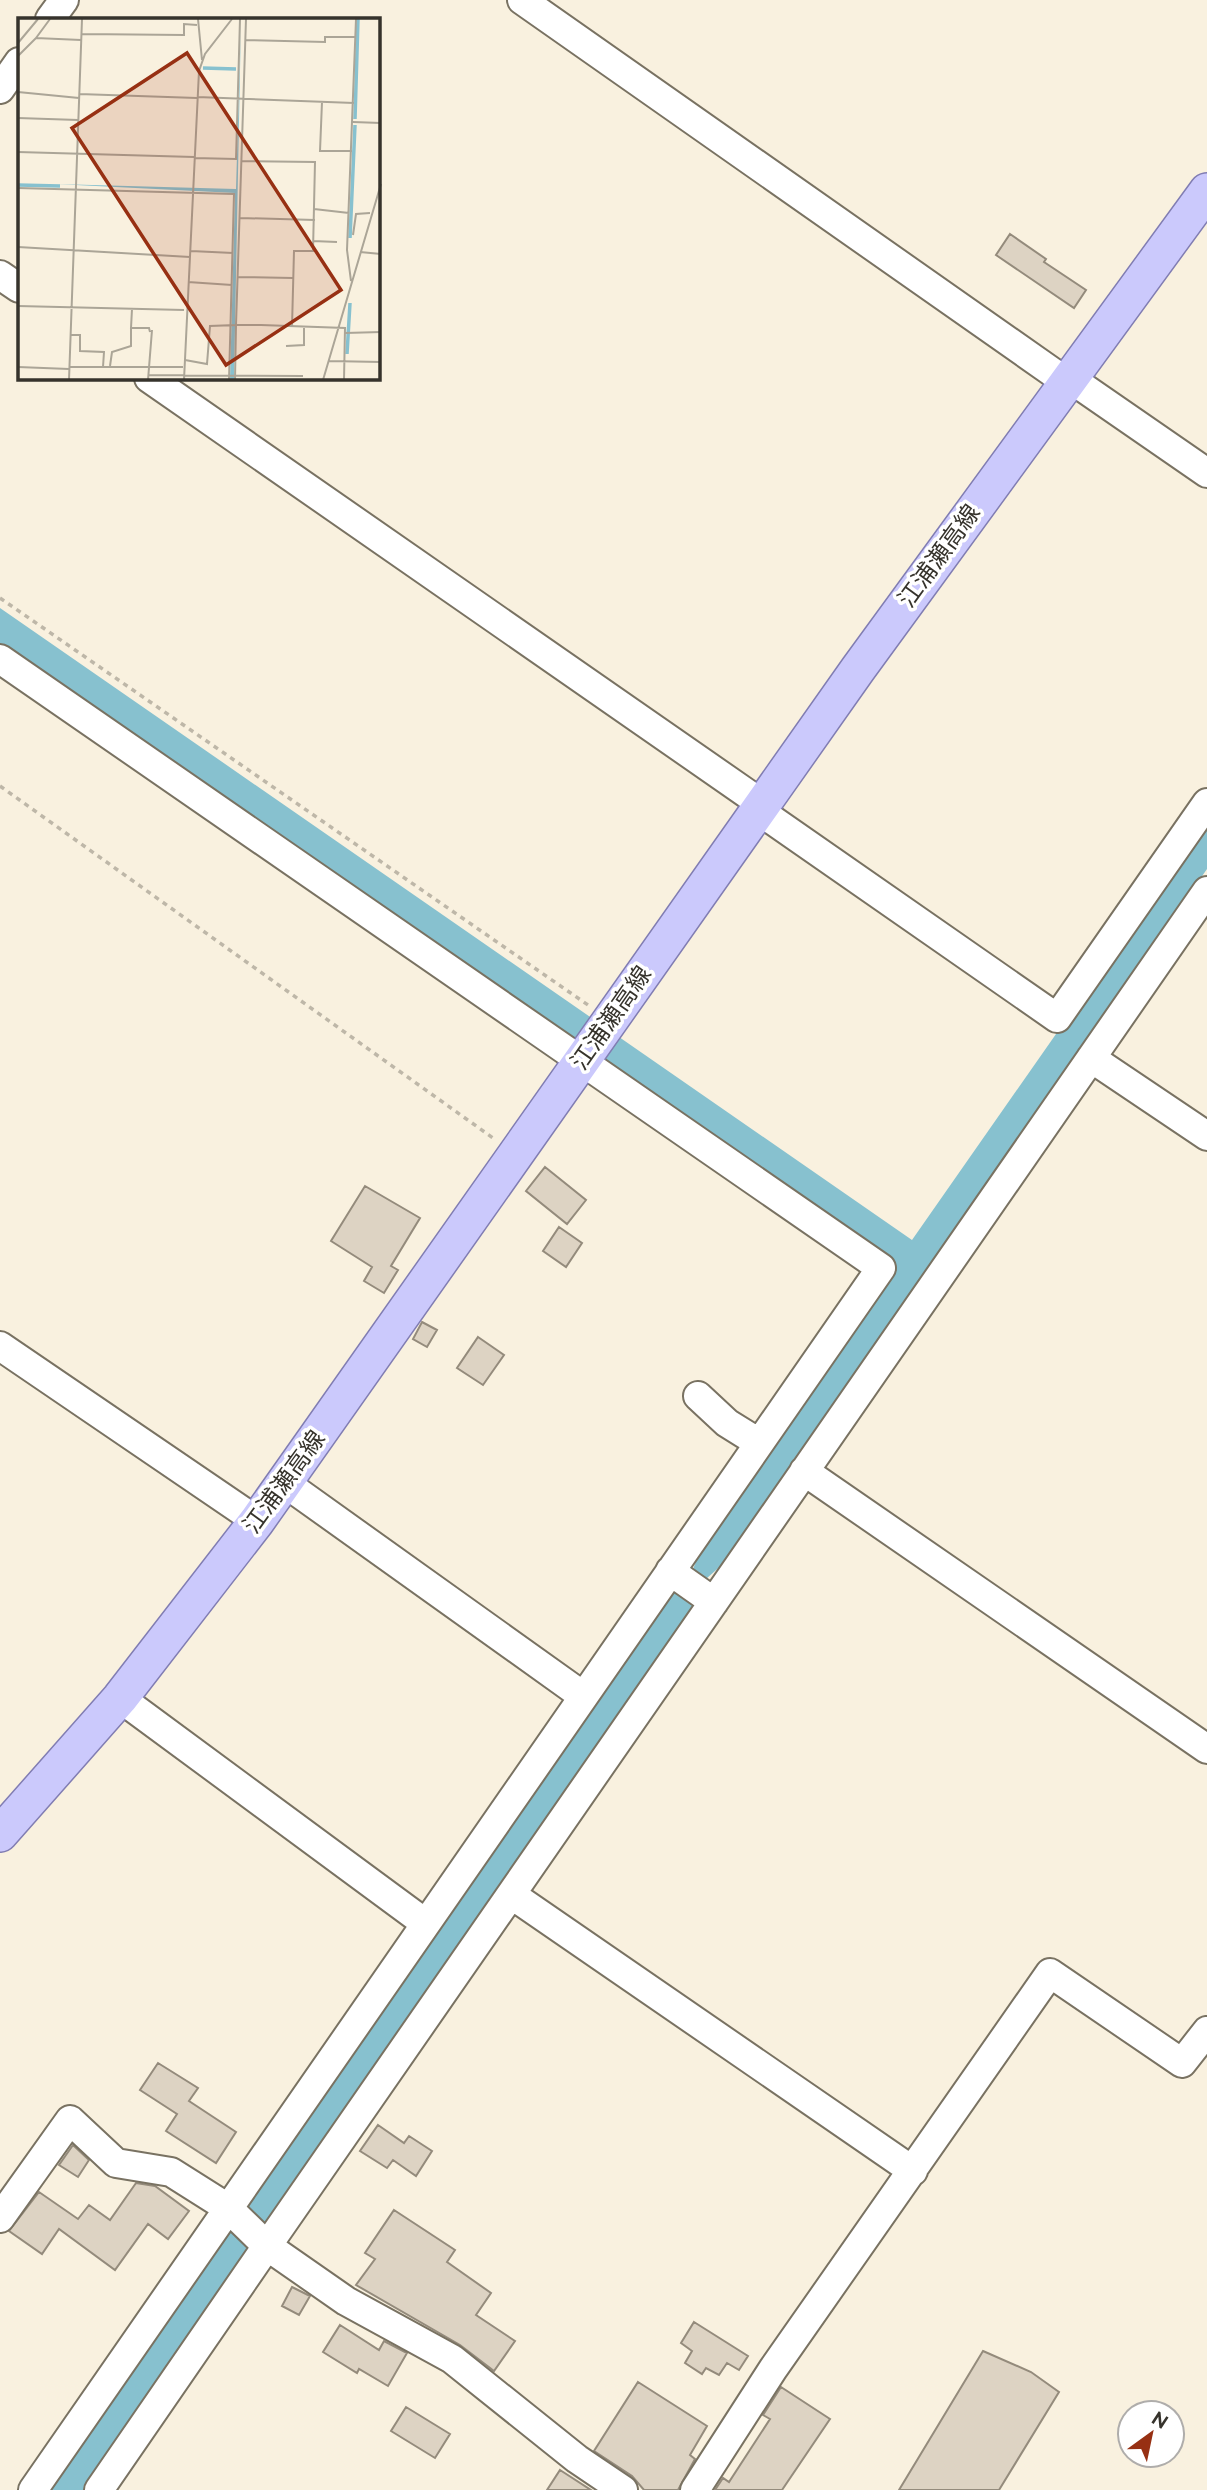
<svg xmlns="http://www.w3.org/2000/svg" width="1207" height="2490" font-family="Raleway,'Noto Sans JP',sans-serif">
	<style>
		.water { fill: #87c1cf }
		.building { fill: #ddd3c3; stroke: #948b7c; stroke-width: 2 }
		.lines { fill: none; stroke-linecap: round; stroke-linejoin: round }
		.minor-casing { stroke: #797262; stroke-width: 32 }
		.major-casing { stroke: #817db2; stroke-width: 38 }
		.path { stroke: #beb7a8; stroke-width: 3.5; stroke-dasharray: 5 5; stroke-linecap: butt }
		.minor { stroke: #fff; stroke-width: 28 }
		.major { stroke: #cbc9fc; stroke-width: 35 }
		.labels { text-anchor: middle; stroke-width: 7; stroke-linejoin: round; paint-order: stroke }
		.street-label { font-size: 24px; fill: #36332c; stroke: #fff }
		.inset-river { fill: none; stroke: #87c1cf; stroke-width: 3.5 }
		.inset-road { fill: none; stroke: #aba597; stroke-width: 2 }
		.view { fill: #973013; fill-opacity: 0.15; stroke: #973013; stroke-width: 3.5 }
		.inset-edge { fill: none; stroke: #36332c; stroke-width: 3.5 }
	</style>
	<rect width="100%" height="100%" fill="#f9f1df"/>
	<path class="water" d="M0,608L912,1240L1207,818V869L724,1563L706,1579L686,1620L84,2490H47L667,1597L693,1569L703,1544L896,1264L0,645Z"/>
	<path class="building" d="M1010,234L1046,259L1044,262L1086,290L1074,308L996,255Z
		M545,1167L586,1200L567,1224L526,1191Z
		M365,1186L420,1218L391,1266L398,1270L384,1293L364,1281L372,1267L331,1241Z
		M559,1227L582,1243L566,1267L543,1251Z
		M422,1322L437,1330L427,1347L413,1339Z
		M478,1337L504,1355L483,1385L457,1368Z
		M158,2063L198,2088L189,2101L236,2132L216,2163L166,2131L177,2114L140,2090Z
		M378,2125L404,2143L409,2136L432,2151L416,2176L393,2160L387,2168L360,2151Z
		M73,2145L89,2160L78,2177L59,2165Z
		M136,2183L155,2186L189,2211L168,2239L148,2224L115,2270L59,2229L42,2254L9,2231L39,2192L78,2219L89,2205L110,2220Z
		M394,2210L455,2250L447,2262L491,2293L476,2315L515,2341L494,2371L460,2345L356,2285L375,2259L365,2253Z
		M292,2287L310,2296L299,2315L282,2306Z
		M694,2322L748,2356L739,2370L727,2363L719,2375L706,2368L702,2374L685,2363L692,2351L681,2343Z
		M340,2325L379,2350L384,2341L407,2353L388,2386L359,2369L357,2373L323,2352Z
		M983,2351L1031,2372L1059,2392L999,2490H899Z
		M638,2382L707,2426L690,2455L695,2459L678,2490H644L632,2476L594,2451Z
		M781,2387L830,2419L782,2490H715L723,2478L729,2482L770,2419L763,2415Z
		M406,2407L450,2434L435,2458L391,2431Z
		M560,2470L591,2490H547Z"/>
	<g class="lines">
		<defs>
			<path id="minor" d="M522,0L1065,381
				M50,19L64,0
				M0,89L19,62
				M0,275L19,288
				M1068,377L1207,473
				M149,378L762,804
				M0,659L881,1268L33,2490
				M758,810L1057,1018L1207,803
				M1091,1058L1207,1136
				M0,1346L257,1521
				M698,1396L727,1423L759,1443
				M804,1471L1207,1749
				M285,1483L583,1696
				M670,1571L714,1602
				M120,1698L425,1923
				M512,1895L913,2171
				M0,2218L70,2120L116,2163L171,2172L228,2208L267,2246L1207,891
				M99,2490L267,2246L346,2301L452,2359L577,2459L623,2490
				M695,2490L773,2369L1050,1973L1182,2063L1207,2031"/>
			<path id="major" d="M0,1834L120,1698L257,1521L858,669L1207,191"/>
		</defs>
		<use href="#minor" class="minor-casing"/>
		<use href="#major" class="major-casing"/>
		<path class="path" d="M0,598L588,1005
			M0,786L493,1138"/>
		<use href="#minor" class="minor"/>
		<use href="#major" class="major"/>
	</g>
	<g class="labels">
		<g class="street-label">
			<text transform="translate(939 556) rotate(-54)" y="8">江浦瀬高線</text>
			<text transform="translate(611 1018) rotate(-55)" y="8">江浦瀬高線</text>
			<text transform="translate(284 1482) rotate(-54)" y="8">江浦瀬高線</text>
		</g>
	</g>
	<g transform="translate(18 18)">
		<rect width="362" height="362" fill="#f9f1df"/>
		<path d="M223,1L216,362H212L217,175L38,166L218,171Z" fill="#87c1cf"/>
		<path class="inset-river" d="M185,50L218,51M337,101L340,1M0,167L42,168M332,220L337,107M329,336L332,285"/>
		<path class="inset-road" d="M180,1L184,42M63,16L166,17V6L179,7M18,20L32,1M227,22L307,24V19H338M0,25L20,1M0,38L18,20L63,22M0,74L61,80M61,76L179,80M179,79L336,85M304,84L302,133H334M0,100L60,102M335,104L363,105M0,134L176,139M176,140L218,141L222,1M223,143L297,144L295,233H276L274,309M0,170L216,176L211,362M296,191L331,195M222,200L297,202M335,217L338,196L352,195M295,223L319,224M0,229L172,239M173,233L215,235M342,234L363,236M220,259L275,260M333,263L329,232L338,1M170,264L214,267M0,288L166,292M114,291L113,310H131L132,314M327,315L363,314M52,317H62V333L86,334L85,349M268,328L286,327V309M167,342L189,346L192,308L218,307L228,1M311,343L363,344M92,348L94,334L113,328V310M0,349L51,351M51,349H165M130,357L285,358M51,362L64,1M130,362L134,312M166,362L181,53L187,36L214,1M217,362L218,307H243L327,310L326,362M305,362L363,166"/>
		<path class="view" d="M169,35L323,272L208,347L54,110Z"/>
		<rect width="362" height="362" class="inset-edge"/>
	</g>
	<g transform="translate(1151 2434) rotate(33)"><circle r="33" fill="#ffffff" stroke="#afadab" stroke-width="2"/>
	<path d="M0-5L12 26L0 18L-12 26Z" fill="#973013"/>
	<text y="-10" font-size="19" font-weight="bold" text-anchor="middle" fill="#36332c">N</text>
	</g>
</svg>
